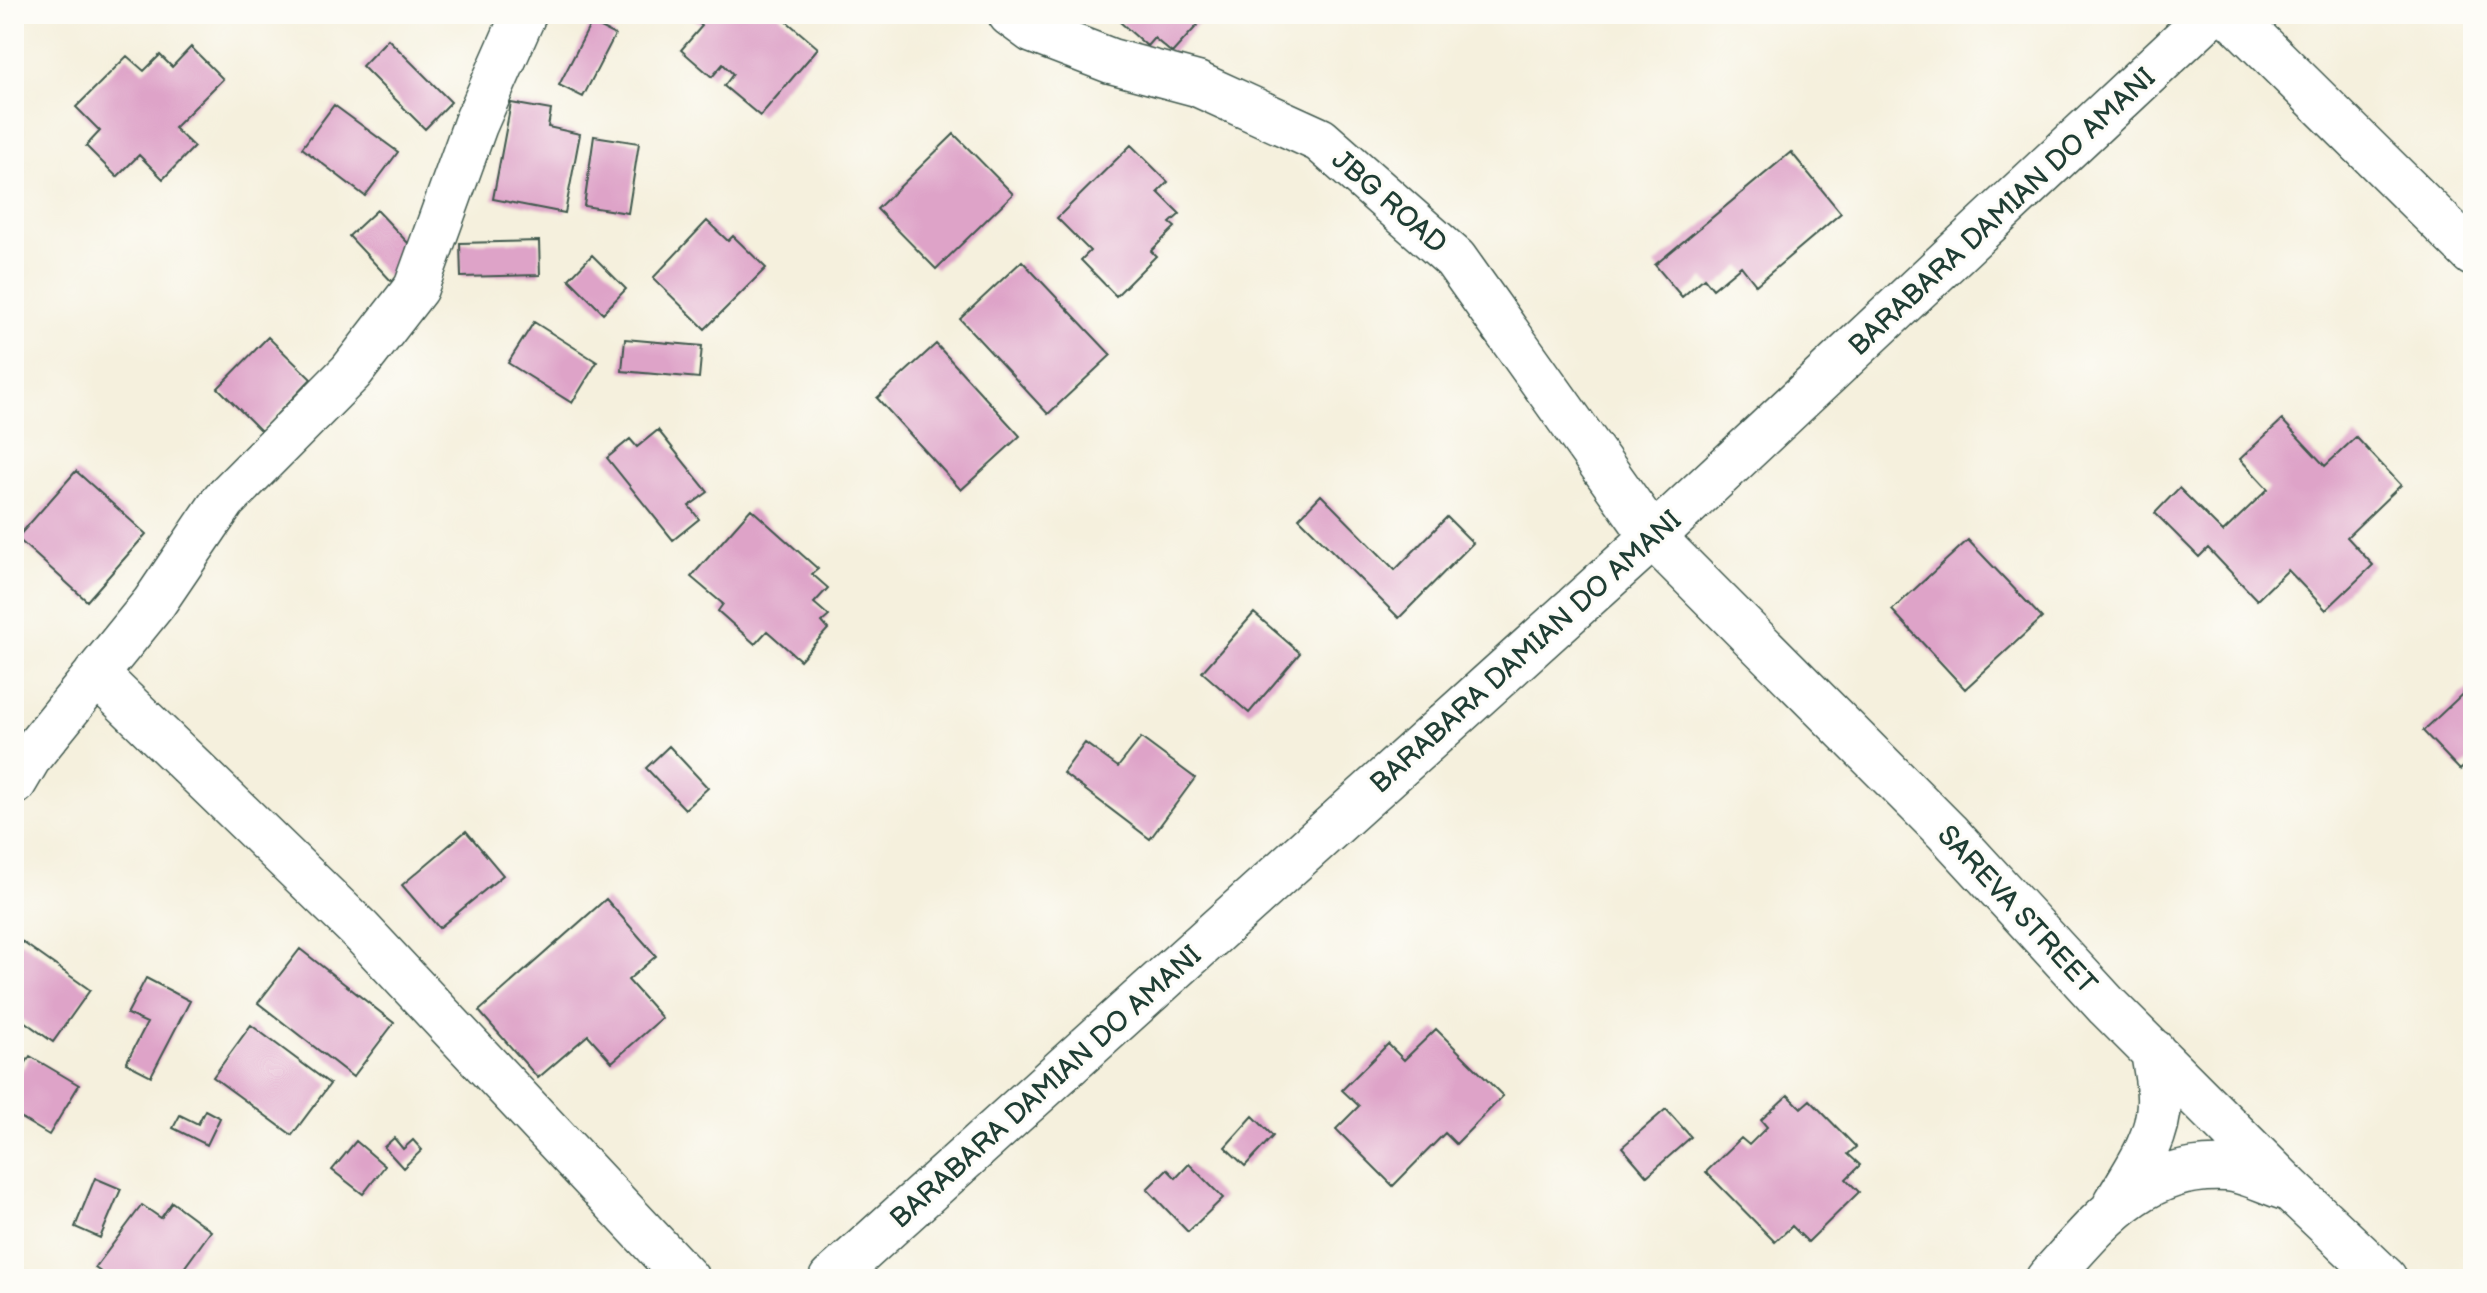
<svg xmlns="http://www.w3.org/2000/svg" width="2487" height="1293" font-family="'Balsamiq Sans',sans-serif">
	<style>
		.building { fill: #dea3c8 }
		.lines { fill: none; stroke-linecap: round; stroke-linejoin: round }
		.street-casing { stroke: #3f584d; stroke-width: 47 }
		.street { stroke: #fff; stroke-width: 44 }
		.labels { text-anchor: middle; stroke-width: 6; stroke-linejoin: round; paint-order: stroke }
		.street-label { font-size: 28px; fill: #1f3d34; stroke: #fdfcf7 }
	</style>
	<rect width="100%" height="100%" fill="#fdfcf7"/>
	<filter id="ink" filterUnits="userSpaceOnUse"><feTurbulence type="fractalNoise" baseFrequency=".0125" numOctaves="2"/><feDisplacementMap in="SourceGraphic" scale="16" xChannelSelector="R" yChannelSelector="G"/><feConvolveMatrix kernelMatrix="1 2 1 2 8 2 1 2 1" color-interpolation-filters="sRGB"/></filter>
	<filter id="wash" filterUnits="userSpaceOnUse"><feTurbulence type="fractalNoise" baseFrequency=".006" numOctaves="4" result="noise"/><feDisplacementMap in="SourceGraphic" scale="32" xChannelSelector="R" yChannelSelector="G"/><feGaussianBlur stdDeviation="1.8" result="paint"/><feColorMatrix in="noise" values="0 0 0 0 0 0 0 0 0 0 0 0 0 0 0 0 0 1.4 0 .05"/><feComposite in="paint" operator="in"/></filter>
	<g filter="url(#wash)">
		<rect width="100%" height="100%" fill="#f5f0dd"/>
		<g id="blocks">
			<path class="building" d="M689,14H778L818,48L760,116L724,86L733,74L723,64L712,77L681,50L702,26Z
				M1111,14H1197L1203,19L1172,53L1154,38L1147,46Z
				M591,23L615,35L583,97L559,85Z
				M388,39L451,102L425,129L362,66Z
				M191,47L223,79L174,128L194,147L163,179L139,155L117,177L86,146L100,131L76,107L127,56L144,71L160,55L172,67Z
				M511,103L551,110L548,127L580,134L565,213L493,199Z
				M334,105L398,152L365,196L302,148Z
				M954,134L1013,194L936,269L877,209Z
				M594,136L639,143L628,213L584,206Z
				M1131,145L1168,182L1158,192L1180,214L1170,223L1175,227L1151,251L1156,256L1116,296L1081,260L1090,251L1057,218Z
				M1791,152L1841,213L1756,285L1741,266L1713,289L1704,278L1682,297L1655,265Z
				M377,210L422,258L394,284L349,236Z
				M707,221L728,241L733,236L766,268L705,329L653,278Z
				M539,241L540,275L461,277L460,243Z
				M592,255L626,289L603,313L569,279Z
				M1022,261L1111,355L1048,414L960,319Z
				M534,322L597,362L572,403L508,363Z
				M268,337L311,379L261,431L218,388Z
				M625,339L702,346L699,378L622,371Z
				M936,344L1020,436L961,490L877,398Z
				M2282,420L2325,466L2356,437L2401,485L2347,537L2373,565L2326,610L2288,570L2257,600L2208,548L2199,557L2155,513L2179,488L2223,532L2268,489L2240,459Z
				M658,430L708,492L689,506L699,519L673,540L607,458L630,439L637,447Z
				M76,471L146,534L87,601L17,538Z
				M1321,495L1395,570L1447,517L1473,543L1399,618L1299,518Z
				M751,509L818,569L812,574L828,588L814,603L829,616L822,622L828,629L800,660L767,631L755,644L718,611L723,604L691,577Z
				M1968,540L2042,618L1965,689L1892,610Z
				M1254,613L1300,653L1249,713L1202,672Z
				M2473,684V758L2460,770L2423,731Z
				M1141,738L1195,778L1150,839L1063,773L1085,743L1118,767Z
				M669,746L708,788L685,809L646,768Z
				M466,831L503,875L439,928L402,885Z
				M606,899L656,956L628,980L662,1018L612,1062L588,1035L538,1078L479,1011Z
				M21,941L90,990L53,1042L14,1014V950Z
				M300,949L394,1023L353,1077L258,1003Z
				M146,978L190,1001L151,1076L126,1063L147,1023L127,1014Z
				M251,1025L330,1084L292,1135L213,1077Z
				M1436,1029L1503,1096L1456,1144L1445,1133L1393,1186L1336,1129L1359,1106L1342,1090L1388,1044L1404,1060Z
				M30,1056L79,1085L49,1135L14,1114V1083Z
				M1788,1095L1801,1108L1810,1100L1856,1147L1848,1154L1860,1165L1846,1179L1859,1192L1808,1242L1792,1226L1775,1242L1706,1172L1741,1138L1749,1145L1767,1127L1761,1120Z
				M1666,1109L1691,1137L1647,1176L1622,1147Z
				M205,1110L220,1118L207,1145L173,1128L180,1115L198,1124Z
				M1253,1116L1273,1136L1245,1166L1225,1147Z
				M394,1138L403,1149L413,1140L422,1150L403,1168L384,1147Z
				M356,1141L385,1166L363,1194L332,1170Z
				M1189,1164L1223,1198L1188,1232L1147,1189L1167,1169L1176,1178Z
				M95,1178L121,1189L100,1238L75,1227Z
				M172,1202L211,1231L176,1279H111L95,1268L142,1205L161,1218Z
				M14,1267L32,1279H14Z"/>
		</g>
	</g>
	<g filter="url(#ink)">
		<use href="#blocks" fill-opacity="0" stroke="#3f584d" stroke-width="2"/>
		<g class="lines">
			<defs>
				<path id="street" d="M1010,14L1033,31L1111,61L1197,84L1320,140L1455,259L1653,537L1947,832L2108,1007L2291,1190L2385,1279
					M2230,14L2473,254
					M96,674L360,930L687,1279
					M14,783L30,756L154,603L224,500L351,372L416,288L475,125L524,14
					M2116,1203C2135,1171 2158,1141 2159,1103C2160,1086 2155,1068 2153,1051
					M831,1279L1653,537L2211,14
					M2048,1279C2099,1223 2141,1164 2226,1169C2245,1170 2267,1182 2285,1188"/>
			</defs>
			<use href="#street" class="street-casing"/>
			<use href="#street" class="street"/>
		</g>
	</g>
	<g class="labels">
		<g class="street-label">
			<text transform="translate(1390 201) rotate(41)" y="10">JBG ROAD</text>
			<text transform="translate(2001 211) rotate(-43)" y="10">BARABARA DAMIAN DO AMANI</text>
			<text transform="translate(1525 651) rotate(-42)" y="10">BARABARA DAMIAN DO AMANI</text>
			<text transform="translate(2018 909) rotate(47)" y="10">SAREVA STREET</text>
			<text transform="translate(1045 1086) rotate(-42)" y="10">BARABARA DAMIAN DO AMANI</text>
		</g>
	</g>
	<rect width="2487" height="1293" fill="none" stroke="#fdfcf7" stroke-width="48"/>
</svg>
